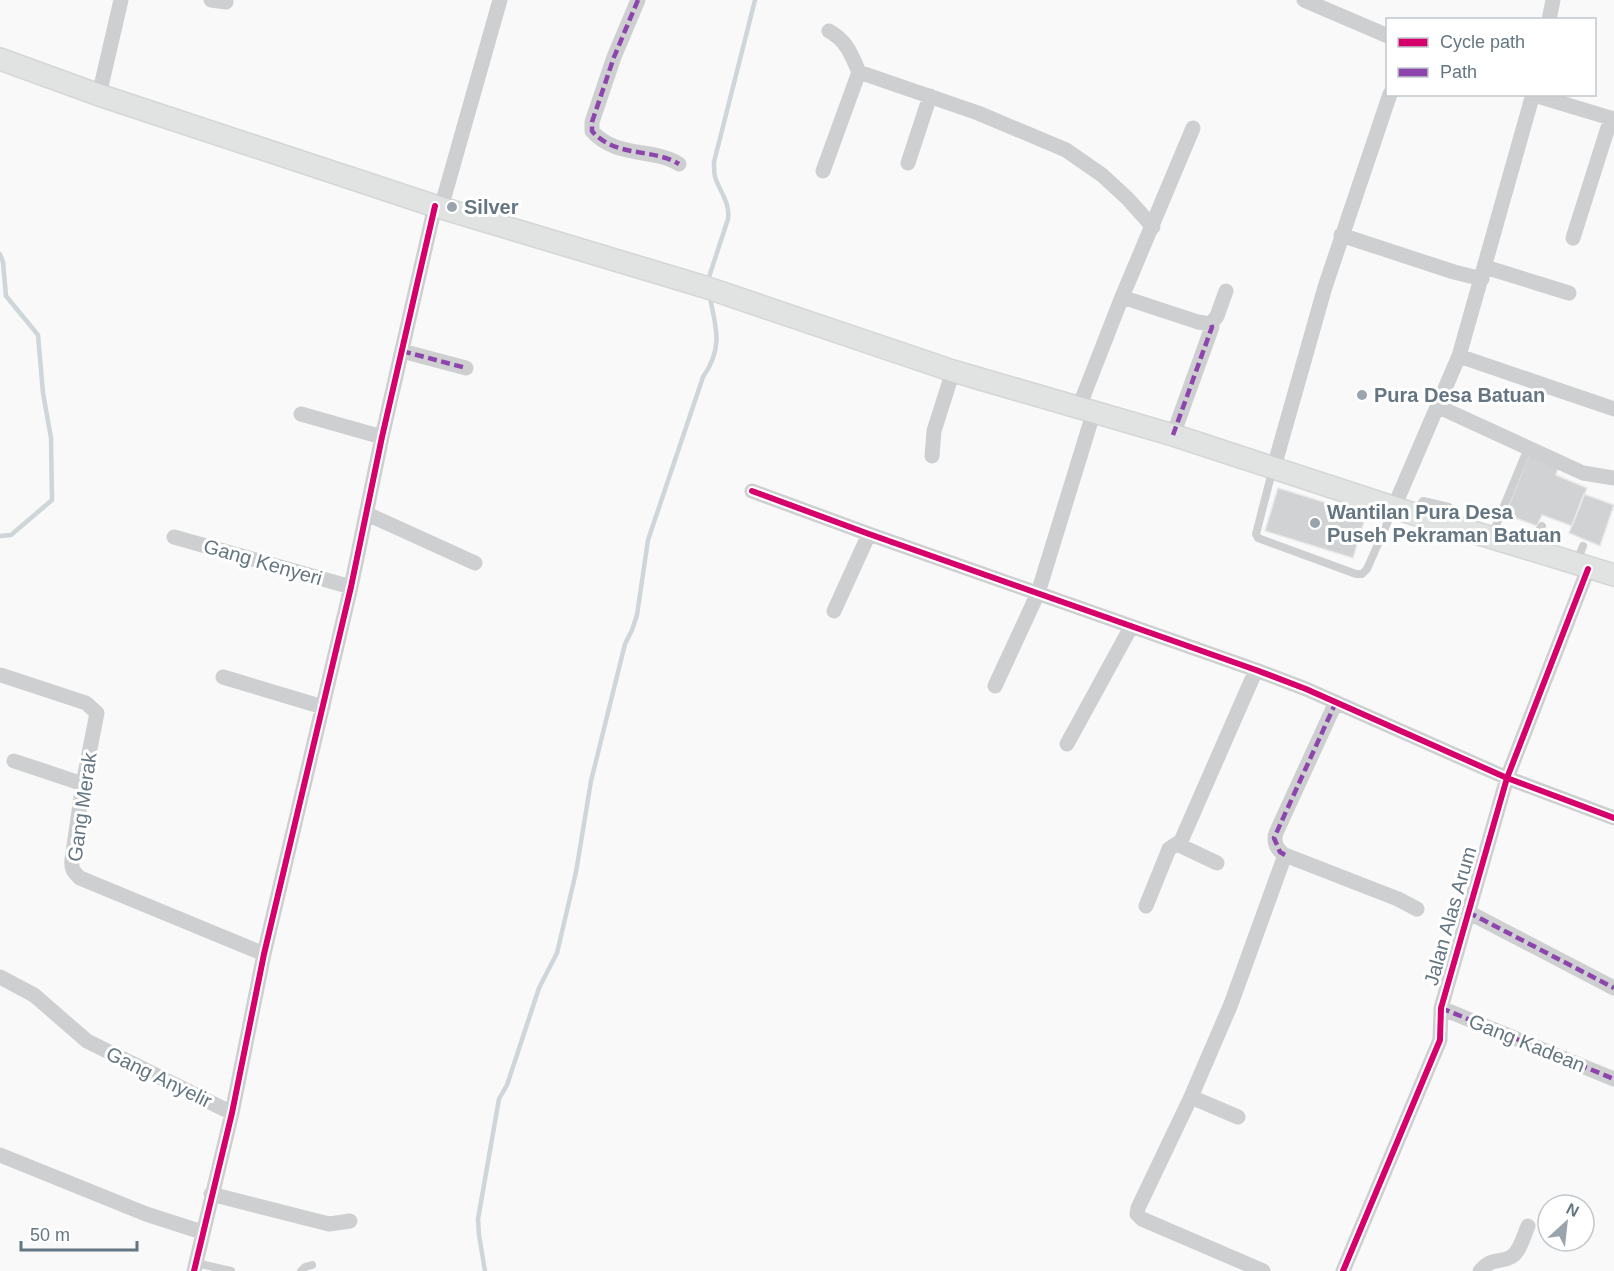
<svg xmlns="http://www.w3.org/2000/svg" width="1614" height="1271" font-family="Arial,sans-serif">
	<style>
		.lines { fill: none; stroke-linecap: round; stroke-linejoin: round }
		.stream { stroke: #ced6d9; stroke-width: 4.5 }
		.building { fill: #d0d2d3; stroke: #e8e8e8; stroke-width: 1.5 }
		.secondary-casing { stroke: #d5d6d7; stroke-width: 24 }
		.lane { stroke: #cecfd0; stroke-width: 8 }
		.street { stroke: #cecfd0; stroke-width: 15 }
		.secondary { stroke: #e1e2e2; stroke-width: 21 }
		.quiet { stroke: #8e44ad; stroke-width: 4.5; stroke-dasharray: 9 4.5; stroke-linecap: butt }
		.cycleway-casing { stroke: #fff; stroke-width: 10 }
		.cycleway { stroke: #d6006c; stroke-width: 6 }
		.poi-dot { fill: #99a4ac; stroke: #fff; stroke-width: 2 }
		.labels { text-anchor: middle; stroke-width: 6; stroke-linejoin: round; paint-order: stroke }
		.poi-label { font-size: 20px; font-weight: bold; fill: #657683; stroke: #fff; text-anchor: start }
		.street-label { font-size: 20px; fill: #657683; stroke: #fff }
	</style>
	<rect width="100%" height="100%" fill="#f9f9f9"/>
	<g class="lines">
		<path class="stream" d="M0,254L3,262L6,296L38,335L43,393L51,438L52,500L11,535L0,536
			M707,283L728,219C730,202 720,192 715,177C714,172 714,167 714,162L755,0
			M485,1271L479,1235L478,1219L499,1099L507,1085L539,988L557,953L576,872L591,781L625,644L632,630L637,615L648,540L703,377C724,347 716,327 709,294"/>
	</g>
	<path class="building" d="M1529,455L1559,466L1556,475L1587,488L1572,526L1542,515L1537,526L1505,514Z
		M1278,488L1366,515L1353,558L1265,531Z
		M1584,494L1614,505L1600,546L1569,533Z"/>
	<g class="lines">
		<defs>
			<path id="secondary" d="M0,59L99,95L435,206L705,287L953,371L1173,435L1414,514L1614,575"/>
		</defs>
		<use href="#secondary" class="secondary-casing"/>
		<path class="lane" d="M1273,468L1256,534L1258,538L1356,574H1362L1367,569L1393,510
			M1415,513L1423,501L1449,507L1452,512L1450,525
			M1492,535L1528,448
			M1528,548L1542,526
			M1577,561L1583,546
			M196,1263L231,1271
			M301,1271L305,1267L312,1265"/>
		<path class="street" d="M211,0L226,2
			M638,0L614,57L592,122V131C615,158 654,148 679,164
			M1304,0L1388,36
			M1549,20L1553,0
			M859,72L978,113L1066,150L1102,175L1128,199L1153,227
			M1531,94L1614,119
			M99,95L121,0
			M908,163L930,96
			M823,171L859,72C851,54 847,41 829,31
			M441,208L500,0
			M1341,235L1454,272L1482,279
			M1573,238L1611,118
			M1485,267L1569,293
			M1122,297L1198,322L1211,324L1217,316L1226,291
			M402,351L466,368
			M1459,356L1614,409
			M1079,407L1122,297L1193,128
			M1439,407L1583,473L1614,478
			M301,414L382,437
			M1173,435L1212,327L1211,324
			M932,456L934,431L953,371
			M1274,467L1325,287L1390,94
			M752,491L869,534L1256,670L1306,689L1507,778L1614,818
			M1394,507L1459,356L1533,94
			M367,514L475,563
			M174,537L351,587
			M834,611L869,534
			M1,675L86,703L97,713L83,784L72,859C71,868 73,872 80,878L264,954
			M223,677L323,707
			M995,686L1038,593L1094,411
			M1336,702L1276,833C1273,842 1277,850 1285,855L1398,899L1417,909
			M1067,744L1131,627
			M14,761L83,784
			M1177,844L1217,863
			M1146,906L1169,849L1181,841L1256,670
			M1468,912L1614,988
			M0,977L34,995L87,1041L232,1113
			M1441,1008L1614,1079
			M1191,1097L1238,1117
			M0,1155L146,1214L202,1232
			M211,1194L329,1224L350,1221
			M194,1271L232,1113L264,954L351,587L382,437L435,206
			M1263,1271L1142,1219L1137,1214L1138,1208L1191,1097L1231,1004L1285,855
			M1343,1271L1440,1040L1441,1008L1507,778L1588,569
			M1480,1271C1494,1256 1498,1264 1511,1257C1520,1252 1524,1235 1528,1226"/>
		<use href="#secondary" class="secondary"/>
		<path class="quiet" d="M638,0L614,57L592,122V131C615,158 654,148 679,164
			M402,351L466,368
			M1173,435L1212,327L1211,324
			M1285,855L1280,852L1274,838L1336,702
			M1468,912L1614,988
			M1441,1008L1614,1079"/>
		<defs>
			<path id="cycleway" d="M752,491L869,534L1256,670L1306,689L1507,778L1614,818
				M194,1271L232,1113L264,954L351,587L382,437L435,206
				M1343,1271L1440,1040L1441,1008L1507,778L1588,569"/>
		</defs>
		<use href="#cycleway" class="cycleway-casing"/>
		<use href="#cycleway" class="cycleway"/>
	</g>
	<g class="poi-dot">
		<circle cx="452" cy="207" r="6"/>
		<circle cx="1362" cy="395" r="6"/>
		<circle cx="1315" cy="523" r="6"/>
	</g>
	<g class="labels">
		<g class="poi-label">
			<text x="464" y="214">Silver</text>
			<text x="1374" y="402">Pura Desa Batuan</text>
			<text x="1327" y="519">Wantilan Pura Desa<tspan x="1327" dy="23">Puseh Pekraman Batuan</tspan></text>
		</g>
		<g class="street-label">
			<text transform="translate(263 562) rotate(16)" y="7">Gang Kenyeri</text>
			<text transform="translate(82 807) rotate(-82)" y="7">Gang Merak</text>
			<text transform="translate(1450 916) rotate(-74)" y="7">Jalan Alas Arum</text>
			<text transform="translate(1527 1043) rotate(22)" y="7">Gang Kadean</text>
			<text transform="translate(159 1077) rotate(26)" y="7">Gang Anyelir</text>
		</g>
	</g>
	<rect x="1386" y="18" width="210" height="78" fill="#ffffff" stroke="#c1c8cd" stroke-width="1.5"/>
	<rect x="1398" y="38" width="30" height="9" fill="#d6006c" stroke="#c1c8cd" stroke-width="1.5"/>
	<text x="1440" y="48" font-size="18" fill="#657683">Cycle path</text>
	<rect x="1398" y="68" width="30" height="9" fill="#8e44ad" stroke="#c1c8cd" stroke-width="1.5"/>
	<text x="1440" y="78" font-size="18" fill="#657683">Path</text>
	<g transform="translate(1566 1223) rotate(27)"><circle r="28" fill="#ffffff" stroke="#c1c8cd" stroke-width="1.5"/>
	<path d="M0-4.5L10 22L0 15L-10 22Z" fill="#99a4ac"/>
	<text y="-9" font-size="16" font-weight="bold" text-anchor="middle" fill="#657683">N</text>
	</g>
	<path d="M21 1241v9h116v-9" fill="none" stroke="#657683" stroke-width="3"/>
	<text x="30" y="1241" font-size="18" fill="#657683" stroke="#ffffff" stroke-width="4.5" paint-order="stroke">50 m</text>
</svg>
